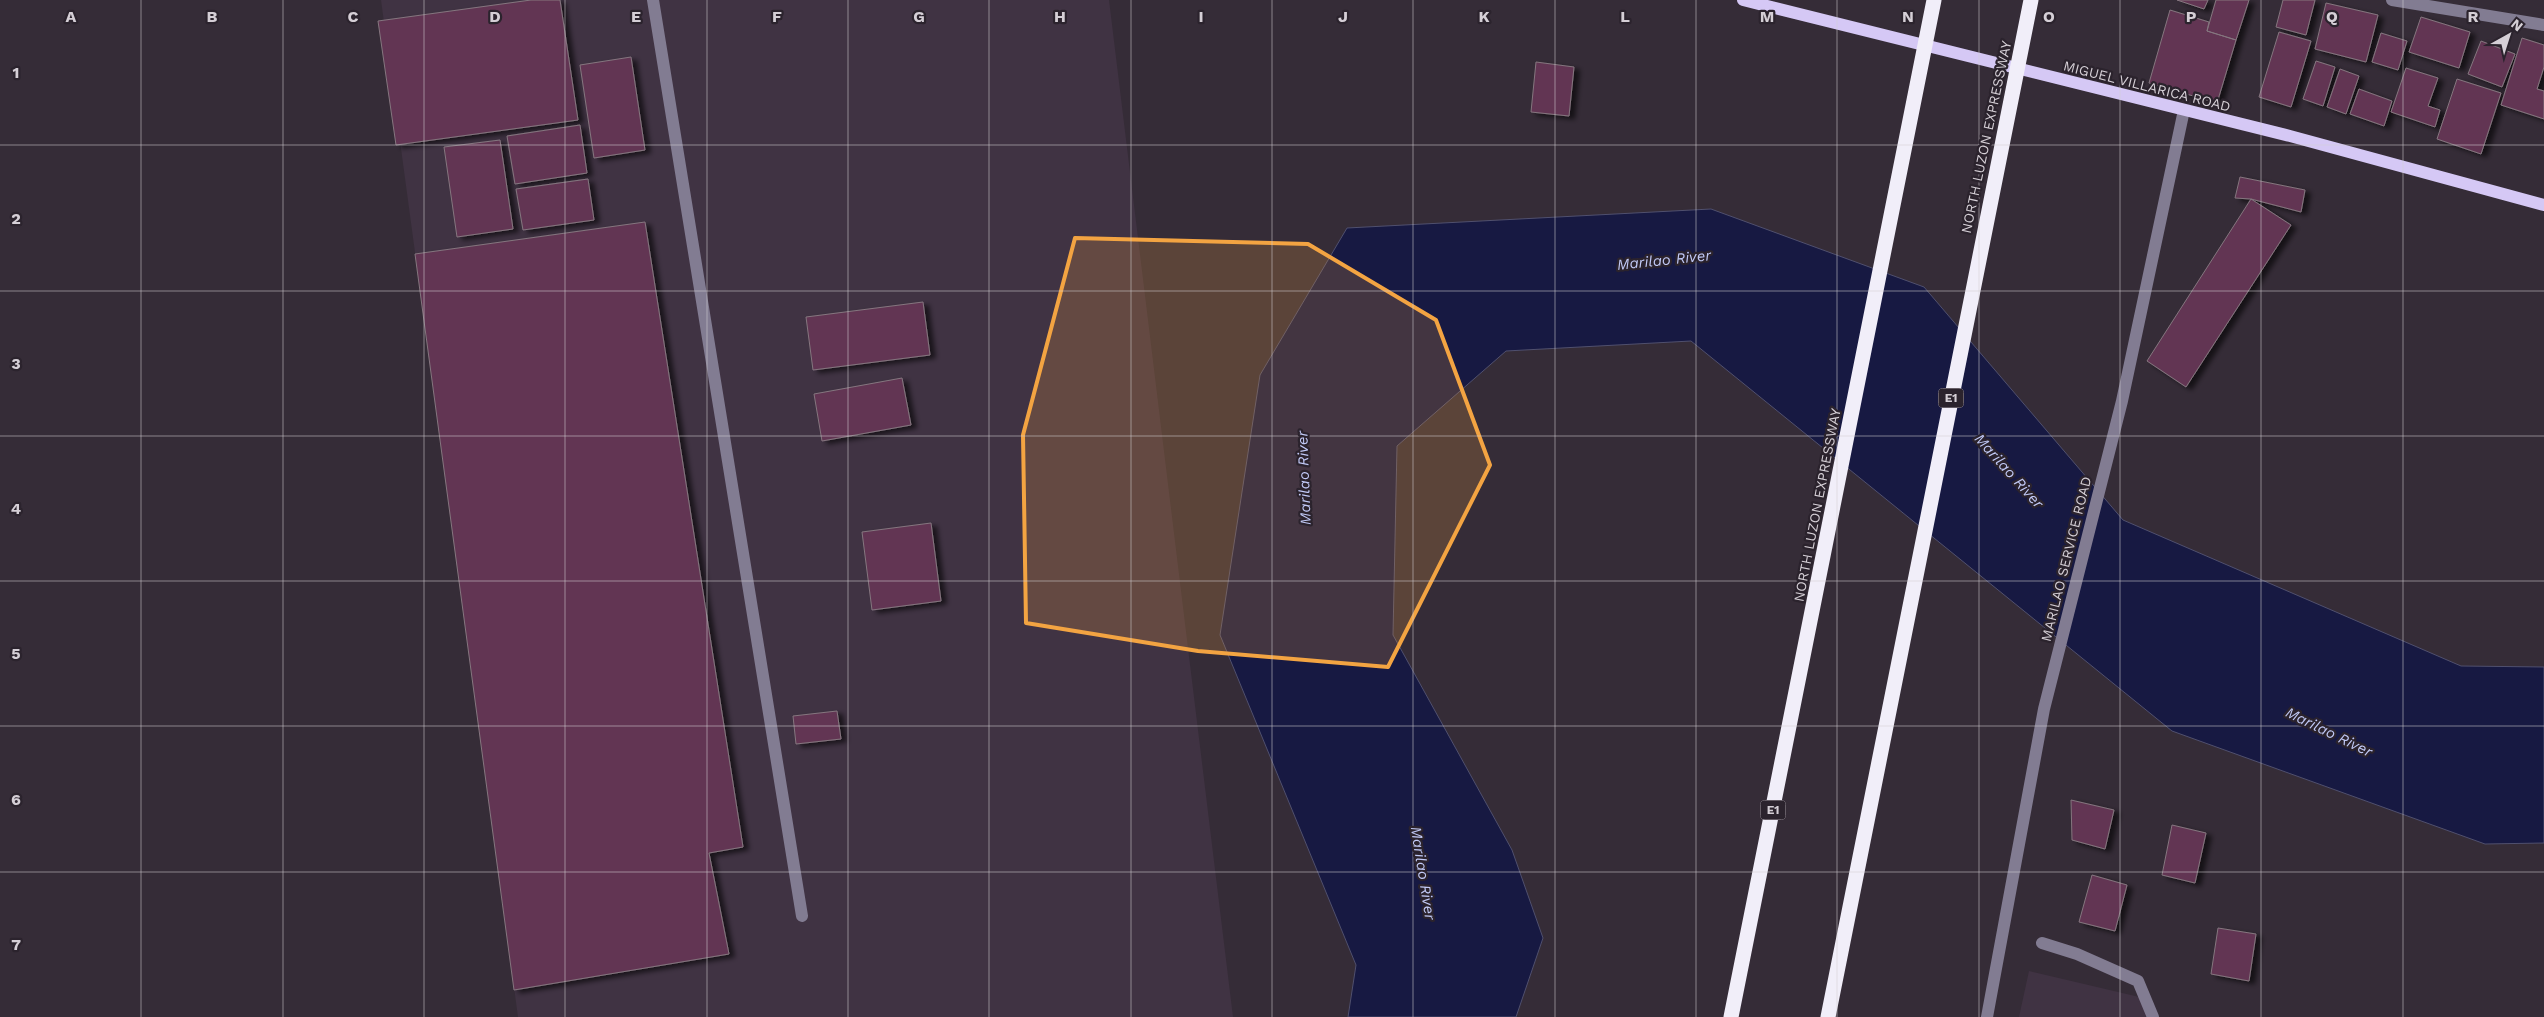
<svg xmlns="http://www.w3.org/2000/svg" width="2544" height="1017" font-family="'Work Sans',sans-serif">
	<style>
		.built { fill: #403343 }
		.water { fill: #171942; stroke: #50506e }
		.building { fill: #623653; stroke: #85767f; filter: url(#shadow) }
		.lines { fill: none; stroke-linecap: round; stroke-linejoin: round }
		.minor { stroke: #827c92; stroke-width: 12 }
		.major { stroke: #d5c8f5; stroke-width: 12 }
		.highway { stroke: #f1eef9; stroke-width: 15 }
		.marked { fill: #f3a442; fill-opacity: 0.2; stroke: #f3a442; stroke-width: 4; stroke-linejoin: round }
		.grid { fill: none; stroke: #d5cfd6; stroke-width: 1; stroke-opacity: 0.55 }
		.labels { text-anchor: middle; stroke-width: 4.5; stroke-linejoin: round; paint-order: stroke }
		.shield { fill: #2b232d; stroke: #a29ba3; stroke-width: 1 }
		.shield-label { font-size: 12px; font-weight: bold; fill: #d5cfd6 }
		.street-label { font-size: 14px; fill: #d5cfd6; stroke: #2b232d }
		.water-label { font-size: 15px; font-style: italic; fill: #c1c9f6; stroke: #2b232d }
		.grid-label { font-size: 16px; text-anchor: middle; font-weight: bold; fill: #d5cfd6; stroke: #2b232d; stroke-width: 4.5; stroke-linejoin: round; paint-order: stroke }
	</style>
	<defs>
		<filter id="shadow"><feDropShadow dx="5.5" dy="3" stdDeviation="2.5" flood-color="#0009"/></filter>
	</defs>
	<rect width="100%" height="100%" fill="#352c37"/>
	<path class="built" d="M381,0H1109L1233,1017H518Z
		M2029,971L2152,1000V1017H2019Z"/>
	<path class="water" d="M1711,209L1924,287L2123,520L2461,666L2544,667V843L2485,844L2172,731L1691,341L1506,351L1397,446L1393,635L1512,850L1543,938L1516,1017H1348L1356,965L1220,635L1260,375L1347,228Z"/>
	<path class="building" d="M531,0H560L578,120L396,145L378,21Z
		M2177,0H2208L2204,9Z
		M2216,0H2249L2236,40L2207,31Z
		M2283,0H2315L2306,35L2276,27Z
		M2326,3L2378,15L2366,62L2315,49Z
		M2170,10L2209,22L2207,31L2236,40L2217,103L2149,83Z
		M2421,17L2470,32L2459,68L2409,52Z
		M2279,32L2311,41L2291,107L2259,97Z
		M2381,33L2407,41L2398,70L2372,62Z
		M2522,38L2544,45V67L2537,89L2544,91V119L2501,105Z
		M2481,41L2515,54L2502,87L2468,74Z
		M631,57L645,150L594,158L580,65Z
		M2316,61L2335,67L2323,106L2303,99Z
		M1536,62L1574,67L1569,116L1531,112Z
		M2406,68L2438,78L2428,106L2440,110L2435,127L2391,112Z
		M2340,69L2359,76L2346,114L2327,107Z
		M2457,79L2501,93L2481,154L2437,139Z
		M2359,89L2392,101L2384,126L2350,114Z
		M580,125L587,173L515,184L507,136Z
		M500,140L513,229L457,237L444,147Z
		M2240,177L2305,190L2301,212L2251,199L2235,198Z
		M588,179L594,220L523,230L516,189Z
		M2251,199L2291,225L2186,387L2147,361Z
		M645,222L743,847L709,853L729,954L514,990L415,254Z
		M923,302L930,355L813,370L806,317Z
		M902,378L911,425L822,441L814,394Z
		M931,523L941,601L872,610L862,532Z
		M837,711L841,739L796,744L793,716Z
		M2071,800L2114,810L2105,849L2072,840Z
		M2172,825L2206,833L2195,883L2162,875Z
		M2092,875L2127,885L2115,931L2079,922Z
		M2218,928L2256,934L2249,981L2211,974Z"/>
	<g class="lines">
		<path class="minor" d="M653,0L802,916
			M2392,0L2544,25
			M2042,943L2077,954L2138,981L2153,1017
			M1987,1017L2044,709L2122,401L2184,110"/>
		<path class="major" d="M1743,0L2290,136L2544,205"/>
		<path class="highway" d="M1731,1017L1934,0
			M1828,1017L2031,0"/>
	</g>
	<path class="marked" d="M1075,238L1308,244L1436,320L1490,465L1388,667L1198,651L1026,623L1023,435Z"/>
	<path class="grid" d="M141,0V1017M283,0V1017M424,0V1017M565,0V1017M707,0V1017M848,0V1017M989,0V1017M1131,0V1017M1272,0V1017M1413,0V1017M1555,0V1017M1696,0V1017M1837,0V1017M1979,0V1017M2120,0V1017M2261,0V1017M2403,0V1017M0,145H2544M0,291H2544M0,436H2544M0,581H2544M0,726H2544M0,872H2544"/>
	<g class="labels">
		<g class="shield">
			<rect x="1938.5" y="388.5" width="25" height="19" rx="4"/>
			<rect x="1760.5" y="800.5" width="25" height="19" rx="4"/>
		</g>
		<g class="shield-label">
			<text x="1951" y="402">E1</text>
			<text x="1773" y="814">E1</text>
		</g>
		<g class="street-label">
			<text transform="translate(2147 86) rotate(14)" y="5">MIGUEL VILLARICA ROAD</text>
			<text transform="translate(1986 137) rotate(-78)" y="5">NORTH LUZON EXPRESSWAY</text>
			<text transform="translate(1817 505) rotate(-79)" y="5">NORTH LUZON EXPRESSWAY</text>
			<text transform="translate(2066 559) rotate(-76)" y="5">MARILAO SERVICE ROAD</text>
		</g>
		<g class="water-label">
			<text transform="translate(1664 260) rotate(-6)" y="5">Marilao River</text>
			<text transform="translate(2009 471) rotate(48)" y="5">Marilao River</text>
			<text transform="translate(1304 478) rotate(-92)" y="5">Marilao River</text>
			<text transform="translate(2329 732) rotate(26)" y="5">Marilao River</text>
			<text transform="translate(1423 873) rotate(81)" y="5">Marilao River</text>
		</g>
	</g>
	<g class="grid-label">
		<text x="71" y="22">A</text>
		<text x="212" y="22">B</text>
		<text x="353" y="22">C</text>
		<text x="495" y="22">D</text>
		<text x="636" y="22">E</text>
		<text x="777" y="22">F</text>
		<text x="919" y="22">G</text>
		<text x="1060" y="22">H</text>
		<text x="1201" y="22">I</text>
		<text x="1343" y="22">J</text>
		<text x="1484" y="22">K</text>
		<text x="1625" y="22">L</text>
		<text x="1767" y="22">M</text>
		<text x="1908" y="22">N</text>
		<text x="2049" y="22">O</text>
		<text x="2191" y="22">P</text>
		<text x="2332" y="22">Q</text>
		<text x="2473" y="22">R</text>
		<text x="16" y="78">1</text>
		<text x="16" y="224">2</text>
		<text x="16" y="369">3</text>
		<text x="16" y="514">4</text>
		<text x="16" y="659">5</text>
		<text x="16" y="805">6</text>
		<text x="16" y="950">7</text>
	</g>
	<g transform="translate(2509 35) rotate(39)" stroke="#2b232d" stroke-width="4" paint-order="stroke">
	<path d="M0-4L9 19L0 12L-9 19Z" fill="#d5cfd6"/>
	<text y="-8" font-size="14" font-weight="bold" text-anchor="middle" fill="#d5cfd6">N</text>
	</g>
</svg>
